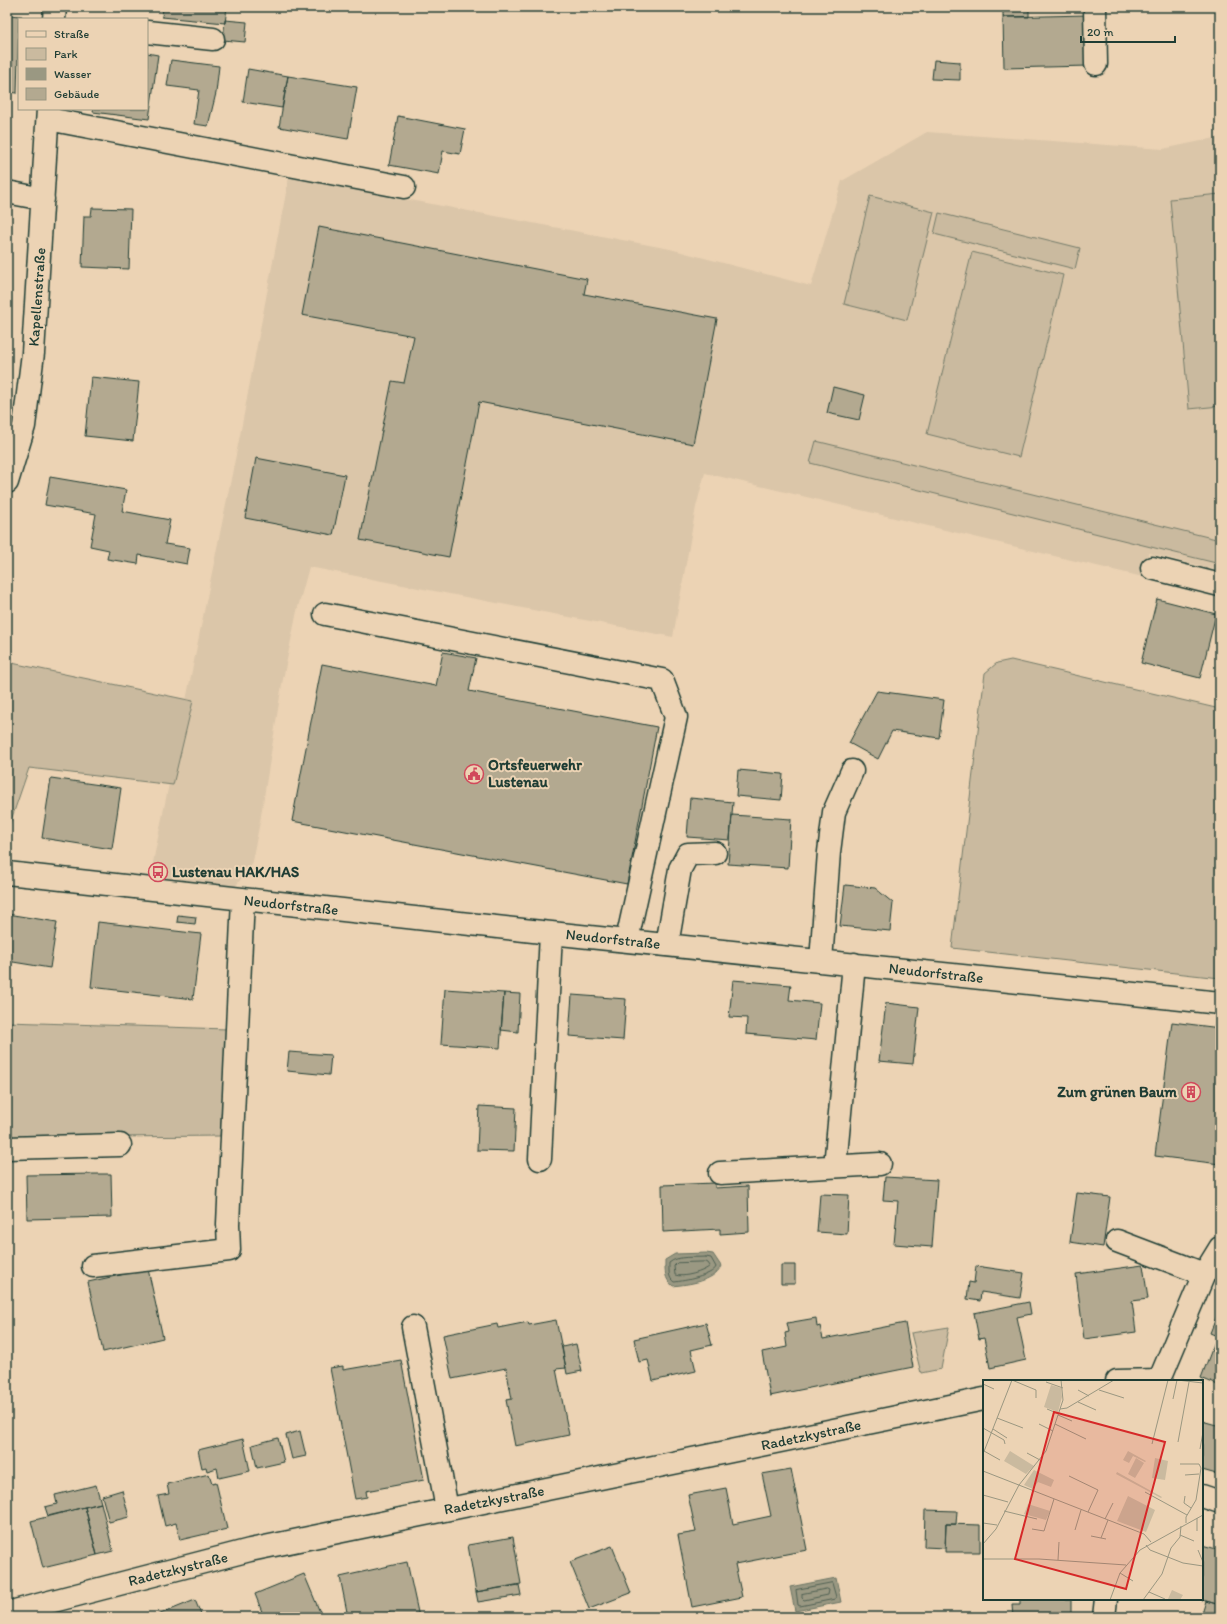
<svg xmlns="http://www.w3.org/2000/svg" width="1227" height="1624" font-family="Itim,sans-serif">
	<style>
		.built { fill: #dbc6a9 }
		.green { fill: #caba9f; stroke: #747c6a }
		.water { fill: #9a9882; stroke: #697463 }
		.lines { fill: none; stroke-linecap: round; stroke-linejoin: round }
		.shore { stroke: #506153; stroke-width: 1 }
		.building { fill: #b3a990; stroke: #1f3d34 }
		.minor-casing { stroke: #1f3d34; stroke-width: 25 }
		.minor { stroke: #ecd3b4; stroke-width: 22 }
		.labels { text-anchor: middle; stroke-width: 4; stroke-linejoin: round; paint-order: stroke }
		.street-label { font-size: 15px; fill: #1f3d34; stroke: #ecd3b4 }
		.poi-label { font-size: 15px; font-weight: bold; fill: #1f3d34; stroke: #ecd3b4; text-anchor: start }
		.inset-road { fill: none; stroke: #9a9781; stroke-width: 1 }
		.view { fill: #d62828; fill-opacity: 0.15; stroke: #d62828; stroke-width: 2 }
		.inset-edge { fill: none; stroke: #1f3d34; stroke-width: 2 }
	</style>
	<rect width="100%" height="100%" fill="#ecd3b4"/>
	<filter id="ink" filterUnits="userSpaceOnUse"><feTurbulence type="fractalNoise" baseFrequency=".025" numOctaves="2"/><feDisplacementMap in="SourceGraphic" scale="8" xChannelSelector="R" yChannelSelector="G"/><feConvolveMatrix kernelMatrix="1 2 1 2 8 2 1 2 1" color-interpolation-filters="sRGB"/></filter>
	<g filter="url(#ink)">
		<path class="built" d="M927,132L1163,149L1220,137V571L1149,553L1143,577L705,473L696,507L673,637L309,567L297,611L282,684L260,822L251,866L234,888L150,877L240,435L289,177L670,249L811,286L842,181Z"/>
		<path class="green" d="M1220,194V406L1189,409L1170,199Z
			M870,196L934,212L907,320L844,304Z
			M939,213L1080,248L1075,269L934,234Z
			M972,252L1063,275L1019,457L927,434Z
			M816,441L1220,540V564L810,463Z
			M1011,660L1220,709V978L952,948L985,673L997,663Z
			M7,662L193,701L173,785L29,768L7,832Z
			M7,1022L227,1029L220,1136L7,1138Z
			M949,1327L941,1369L921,1373L911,1333Z"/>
		<path class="water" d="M706,1253L713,1254L721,1266C714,1282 688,1284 673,1286C664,1279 665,1271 665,1260L675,1254Z
			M836,1578L841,1602L795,1611L790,1587Z"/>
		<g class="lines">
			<path class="shore" d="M706,1257L711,1258L716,1267C712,1276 684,1281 674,1282C668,1278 669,1270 669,1263C678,1255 695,1258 706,1257Z
				M706,1262L708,1263L710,1266C704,1272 683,1278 675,1275L674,1266L677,1263Z
				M832,1583L836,1597L835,1599L800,1606L798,1605L796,1590Z
				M827,1589L829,1590L828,1595L804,1600L802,1598V1594Z"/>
		</g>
		<path class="building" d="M163,7H227L225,23L162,17Z
			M1003,7H1029V17H1003Z
			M7,15L22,16L21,19H19L17,93L7,92Z
			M1087,15L1089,66L1004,68L1003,17Z
			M225,20L247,22L245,42L223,40Z
			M147,53L158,55L149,119L93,112L94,109H147Z
			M171,60L219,66L216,93L208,126L194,124L199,90L167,86Z
			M934,60L960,62V80L932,79Z
			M248,69L288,76L282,108L243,102Z
			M288,76L357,87L348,139L279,127Z
			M398,116L465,129L460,154L443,151L439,174L389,165Z
			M92,208L131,209L129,269L82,267L84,216H91Z
			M319,227L587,279L584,294L717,319L693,444L479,402L449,557L360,540L392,381L404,383L414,336L302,315Z
			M91,377L139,382L133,441L85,436Z
			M833,387L865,395L859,420L827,413Z
			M256,458L345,475L333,535L245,518Z
			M50,477L126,490L122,511L170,520L165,544L190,548L187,564L139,555L138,564L107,559L109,550L90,546L96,514L45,505Z
			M1157,599L1216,614L1200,678L1141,663Z
			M443,652L476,658L469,691L657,727L627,884L292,821L322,664L436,686Z
			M877,691L944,700L939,738L892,731L878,759L849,743Z
			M738,770L783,774L781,800L736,796Z
			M51,778L121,788L112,849L42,838Z
			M690,798L733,802L730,840L687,837Z
			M732,815L791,819L788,868L728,864Z
			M845,885L875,888L893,903L890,931L840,926Z
			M7,914L57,922L50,968L7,961Z
			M178,915L196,917L195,924L177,922Z
			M98,922L201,934L193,999L91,987Z
			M733,980L791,985L789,1000L820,1003L816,1040L746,1034L747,1018L729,1017Z
			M445,989L504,993L500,1048L441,1044Z
			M504,993L520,994L518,1032L501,1030Z
			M572,995L626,999L623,1040L569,1036Z
			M886,1003L919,1007L913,1064L879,1061Z
			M1172,1022L1220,1028V1164L1155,1156Z
			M289,1052L331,1055L329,1075L287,1071Z
			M479,1106L516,1108L514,1151L477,1150Z
			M98,1174H111L112,1217L27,1219L26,1175Z
			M885,1177L937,1180L932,1247L894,1244L898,1201L883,1200Z
			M715,1183V1188L748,1186L749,1232L720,1234V1229L663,1232L662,1185Z
			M1077,1193L1110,1197L1103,1247L1070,1242Z
			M820,1194L849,1195L847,1234L817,1232Z
			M781,1265H795V1284H781Z
			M1143,1265L1148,1299L1132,1301L1136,1332L1084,1339L1076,1274Z
			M976,1266L1024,1273L1020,1298L981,1292L980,1301L967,1299L969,1282L974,1283Z
			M148,1269L163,1338L103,1352L88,1282Z
			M1029,1302L1031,1314L1017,1317L1026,1360L990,1368L984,1338L979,1339L974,1313Z
			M1220,1308V1386L1201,1378L1217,1336L1210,1333Z
			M816,1318L817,1327L820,1326L823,1339L905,1323L913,1367L770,1396L762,1352L787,1347L785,1333L789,1332L787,1323Z
			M556,1320L566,1368L556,1369L569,1435L515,1446L506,1400L512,1399L506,1368L452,1379L443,1335L497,1324L498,1328L528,1322L529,1325Z
			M706,1323L712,1345L691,1350L696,1371L653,1381L648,1360L639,1362L634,1339Z
			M576,1344L582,1371L567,1374L562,1347Z
			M401,1360L424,1480L366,1491L367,1497L355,1499L330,1368L343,1366V1370Z
			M1202,1421L1220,1426V1475L1202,1470Z
			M300,1431L306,1456L292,1459L286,1435Z
			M278,1438L284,1462L257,1468L252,1445Z
			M243,1439L250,1471L219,1478L217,1468L207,1471L206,1467L202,1468L198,1450Z
			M791,1469L807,1550L735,1564L742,1597L692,1607L678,1535L696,1532L688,1495L726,1488L733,1524L771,1516L762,1474Z
			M209,1474L212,1483L216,1482L227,1529L180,1540L176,1523L165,1526L158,1496L169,1494L167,1484Z
			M96,1485L101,1503L48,1516L45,1507L57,1504L55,1495Z
			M122,1490L129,1517L109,1522L102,1496Z
			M101,1503L113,1551L97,1555L85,1507Z
			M85,1507L97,1555L43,1568L31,1521Z
			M925,1510L957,1511L956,1524H946L945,1548L924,1547Z
			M946,1524L980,1525V1552H945Z
			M513,1537L521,1584L476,1592L468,1545Z
			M1202,1545L1220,1550V1605L1199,1599H1202Z
			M612,1546L631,1593L589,1609L570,1562Z
			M407,1562L419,1617H391L390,1613L371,1617H348L340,1577Z
			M304,1574L322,1617H264L255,1594Z
			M519,1585L521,1595L478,1602L476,1592Z
			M1020,1599H1071V1617H1013L1012,1605H1020Z
			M195,1600L202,1617H153Z
			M1206,1601L1220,1605V1617H1201Z"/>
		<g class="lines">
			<defs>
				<path id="minor" d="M1095,7L1096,64
					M54,19L55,7
					M147,32L213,39
					M48,119L404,187
					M7,192L43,199
					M7,482L24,426L33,353L48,109
					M1152,568L1220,585
					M325,614L662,680L676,717L627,940
					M7,873L551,933L1220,1003
					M667,945L680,869L688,854L715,853
					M821,961L829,852L834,812L852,771
					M7,1148L120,1145
					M540,1159L551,933
					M835,1166L854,964
					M720,1173L880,1164
					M1117,1241L1204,1274
					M93,1266L229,1250L228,1224L243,899
					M413,1327L447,1509
					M1117,1381L1159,1380
					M1159,1381L1204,1274L1220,1248
					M1202,1496L1220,1502
					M7,1613L250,1550L984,1399
					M1104,1617L1106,1599"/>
			</defs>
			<use href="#minor" class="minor-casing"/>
			<use href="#minor" class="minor"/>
		</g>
	</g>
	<defs>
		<symbol id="civic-ring" viewBox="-11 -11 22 22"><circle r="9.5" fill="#ecd3b4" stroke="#d1495b" stroke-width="1.5"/><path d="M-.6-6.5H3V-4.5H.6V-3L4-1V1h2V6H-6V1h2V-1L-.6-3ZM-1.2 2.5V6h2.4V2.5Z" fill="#d1495b"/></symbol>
		<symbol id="bus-ring" viewBox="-11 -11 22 22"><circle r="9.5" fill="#ecd3b4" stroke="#d1495b" stroke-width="1.5"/><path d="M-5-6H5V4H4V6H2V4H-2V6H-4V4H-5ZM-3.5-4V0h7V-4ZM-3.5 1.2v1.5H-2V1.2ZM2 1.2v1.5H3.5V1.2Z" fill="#d1495b"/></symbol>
		<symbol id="building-ring" viewBox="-11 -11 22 22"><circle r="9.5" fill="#ecd3b4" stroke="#d1495b" stroke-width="1.5"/><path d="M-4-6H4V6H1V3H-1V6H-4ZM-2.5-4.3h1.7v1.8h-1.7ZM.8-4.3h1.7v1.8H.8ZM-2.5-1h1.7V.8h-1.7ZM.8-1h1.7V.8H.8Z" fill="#d1495b"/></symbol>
	</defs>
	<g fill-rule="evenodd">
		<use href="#civic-ring" x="463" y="763" width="22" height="22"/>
		<use href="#bus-ring" x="147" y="861" width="22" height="22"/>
		<use href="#building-ring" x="1180" y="1081" width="22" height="22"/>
	</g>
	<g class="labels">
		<g class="street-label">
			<text transform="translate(37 297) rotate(-86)" y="5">Kapellenstraße</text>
			<text transform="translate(291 905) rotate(6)" y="5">Neudorfstraße</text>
			<text transform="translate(613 939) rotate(6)" y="5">Neudorfstraße</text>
			<text transform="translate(936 973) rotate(6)" y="5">Neudorfstraße</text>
			<text transform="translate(811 1435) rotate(-12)" y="5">Radetzkystraße</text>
			<text transform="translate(494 1500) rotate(-11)" y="5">Radetzkystraße</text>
			<text transform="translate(178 1569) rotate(-14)" y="5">Radetzkystraße</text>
		</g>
		<g class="poi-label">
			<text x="488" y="770">Ortsfeuerwehr<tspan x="488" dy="17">Lustenau</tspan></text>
			<text x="172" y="877">Lustenau HAK/HAS</text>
			<text x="1177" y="1097" text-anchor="end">Zum grünen Baum</text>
		</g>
	</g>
	<g transform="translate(983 1380)">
		<rect width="220" height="220" fill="#ecd3b4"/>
		<path d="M68,5L78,8L79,17L75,32L61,27ZM27,71L51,86L43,94L21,81ZM145,71L163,81L162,82L150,76L146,83L140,80ZM153,78L161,83L152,98L145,94ZM172,78L185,81L182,100L169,98ZM51,90L71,100L68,107L55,102L50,109L41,105ZM134,92L179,117L178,118L133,94ZM145,116L172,130L163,152L134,141ZM45,124L67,131L63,140L41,134ZM189,210L200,215L197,220L185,219Z" fill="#caba9f"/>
		<path class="inset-road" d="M29,0L53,10V18M194,0L220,3M63,2L80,8M0,4L11,9M95,10L106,16M116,10L141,18M190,19L194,0M95,22L113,30M64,29L76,34M77,29L84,28L131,0M75,35L89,41M14,38L40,48M56,44L70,51M72,44L103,59M0,48L21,60L22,64M10,49L24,58M195,62L206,2M169,64L185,0M217,69L220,52M1,71L17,80M44,73L57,80M0,74L29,0M197,84H216L218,88L213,120L203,137V143M0,91L161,154L168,162M202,95L216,94M86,96L115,110L105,132M162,112L204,135M0,115L25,122M202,116L201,123L208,128M21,131L54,139M214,138V151M122,139L130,123M0,143L14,145M49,149L61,151L71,119M92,150L98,130M197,155L211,161M108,156L123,159M118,158L125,140M0,164L13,149L36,105L63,71L80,20L78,0M163,165L167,170L200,183L220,186M215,170L220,182M0,179H56L143,185M75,180L76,162M137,193L150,201M166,212L182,219M127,220L137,193L157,170L220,135M160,220L179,194L188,168L197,157L198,146"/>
		<path class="view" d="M71,32L182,62L143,209L32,179Z"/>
		<rect width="220" height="220" class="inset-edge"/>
	</g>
	<rect width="1227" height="1624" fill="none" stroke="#ecd3b4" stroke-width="24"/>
	<rect x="12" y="12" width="1203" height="1600" fill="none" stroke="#1f3d34" stroke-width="1.5" filter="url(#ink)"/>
	<rect x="18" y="18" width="130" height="92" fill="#ecd3b4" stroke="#9a9781"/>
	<rect x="26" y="31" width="20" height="6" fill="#ecd3b4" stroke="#9a9781"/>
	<text x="54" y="38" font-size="12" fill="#1f3d34">Straße</text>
	<rect x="26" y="48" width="20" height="12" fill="#caba9f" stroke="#9a9781"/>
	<text x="54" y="58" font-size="12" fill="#1f3d34">Park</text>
	<rect x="26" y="68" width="20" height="12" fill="#9a9882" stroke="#9a9781"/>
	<text x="54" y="78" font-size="12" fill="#1f3d34">Wasser</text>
	<rect x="26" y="88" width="20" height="12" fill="#b3a990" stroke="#9a9781"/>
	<text x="54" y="98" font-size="12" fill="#1f3d34">Gebäude</text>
	<path d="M1081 36v6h94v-6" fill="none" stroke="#1f3d34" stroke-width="2"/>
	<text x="1087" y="36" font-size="12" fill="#1f3d34" stroke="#ecd3b4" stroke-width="3" paint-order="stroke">20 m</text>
</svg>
